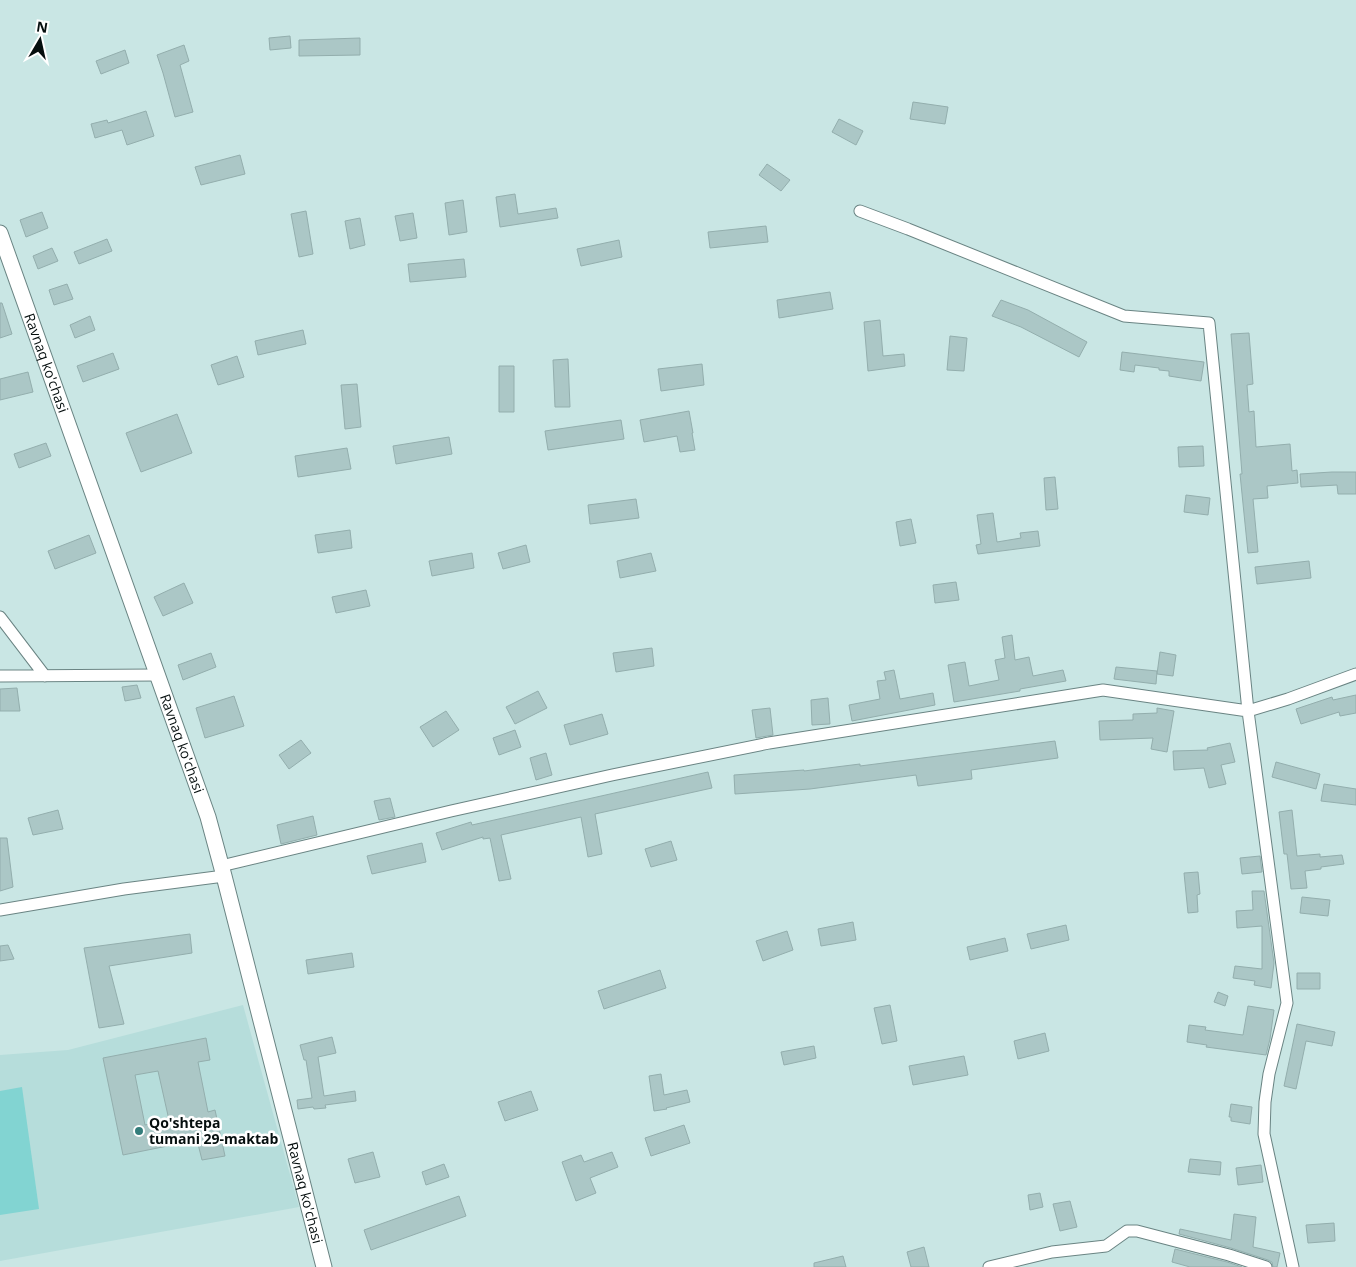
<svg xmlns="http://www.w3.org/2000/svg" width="1356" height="1267" font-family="'Open Sans',sans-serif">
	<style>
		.built { fill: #b6dddb }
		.green { fill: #82d4d2 }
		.building { fill: #abc7c6; stroke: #93aead; fill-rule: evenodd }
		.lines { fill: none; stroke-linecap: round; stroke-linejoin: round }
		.minor-casing { stroke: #6a8483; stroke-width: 13 }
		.tertiary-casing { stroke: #6a8483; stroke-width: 17 }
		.minor { stroke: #fff; stroke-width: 11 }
		.tertiary { stroke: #fff; stroke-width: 15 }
		.poi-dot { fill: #347d7b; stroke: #fff; stroke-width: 2 }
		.labels { text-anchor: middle; stroke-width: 5; stroke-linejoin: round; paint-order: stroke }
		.street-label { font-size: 14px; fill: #050e0e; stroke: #fff }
		.poi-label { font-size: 14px; font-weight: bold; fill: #050e0e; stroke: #fff; text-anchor: start }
	</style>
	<rect width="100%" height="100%" fill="#c9e6e4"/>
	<path class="built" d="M243,1005L299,1207L0,1261V1055L68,1050Z"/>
	<path class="green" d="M22,1087L39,1209L0,1215V1091Z"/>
	<path class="building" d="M290,36L291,48L270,50L269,38Z
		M360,38V55L299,56V40Z
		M184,45L189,61L180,65L193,112L175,117L163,73L157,55Z
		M125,50L129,63L101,74L96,61Z
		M913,102L948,107L945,124L910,119Z
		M146,111L154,136L127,145L122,130L95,138L91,124L107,120L108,123Z
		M839,119L863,131L856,145L832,132Z
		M240,155L245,174L201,185L195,167Z
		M767,164L790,180L781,191L759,175Z
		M515,194L518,214L556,208L558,218L500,227L496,197Z
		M463,200L467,232L449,235L445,203Z
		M306,211L313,254L299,257L291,214Z
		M42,212L48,228L26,237L20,220Z
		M413,213L417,238L400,241L395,216Z
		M360,218L365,245L350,249L345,221Z
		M766,226L768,242L710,248L708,232Z
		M107,239L112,251L79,264L74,252Z
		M619,240L622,257L581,266L577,249Z
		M52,248L58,261L38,269L33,256Z
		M464,259L466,277L410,282L408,264Z
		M67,284L73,299L54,305L49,290Z
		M830,292L833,309L779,318L777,300Z
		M1001,300L1028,310L1087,342L1079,357L1021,327L992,316Z
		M0,303H2L12,334L0,338Z
		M90,316L95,330L75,338L70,325Z
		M880,320L883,356L904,354L905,366L868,371L864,322Z
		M303,330L306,344L258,355L255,341Z
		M1249,333L1253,384L1247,385L1249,412L1254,411L1256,447L1290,444L1292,471L1297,470L1298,483L1267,486L1268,498L1253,499L1258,552L1248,553L1240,474H1242L1231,334Z
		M950,336L967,338L964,371L947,370Z
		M1122,352L1204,362L1201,381L1169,376V371L1159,370V368L1135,365L1134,372L1120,370Z
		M113,353L119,369L83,382L77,366Z
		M237,356L244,377L218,385L211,365Z
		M568,359L570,407H555L553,360Z
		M702,364L704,385L661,391L658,369Z
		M499,366H514V412H499Z
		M28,372L33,392L0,400V379Z
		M357,384L361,427L345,429L341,385Z
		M689,411L693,433H692L695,450L680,452L677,436L644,442L640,420Z
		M177,414L192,453L141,472L126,433Z
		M621,420L624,439L548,450L545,431Z
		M449,437L452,454L396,464L393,446Z
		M46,443L51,456L19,468L14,454Z
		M1203,446L1204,466L1179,467L1178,447Z
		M347,448L351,469L298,477L295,456Z
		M1332,472H1356V494H1338L1337,485L1301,487L1300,474Z
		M1055,477L1058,509L1046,510L1044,478Z
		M1186,495L1210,498L1208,515L1184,512Z
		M636,499L639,518L590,524L588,505Z
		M993,513L997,542L1021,538L1020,533L1038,531L1040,546L978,554L976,545L981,544L977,515Z
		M911,519L916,543L900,546L896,522Z
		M350,530L352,548L318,553L315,535Z
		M89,535L96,553L55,569L48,551Z
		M526,545L530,562L503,569L498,553Z
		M472,553L474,568L432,576L429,561Z
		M651,553L656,571L620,578L617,561Z
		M1309,561L1311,578L1257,584L1255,567Z
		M956,582L959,600L935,603L933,585Z
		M184,583L193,603L163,616L154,597Z
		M366,590L370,606L336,613L332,597Z
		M1012,635L1015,660L1029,657L1033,676L1063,670L1066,681L1020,689V691L954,702L948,665L965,662L969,686L999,680L995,660L1005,658L1002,637Z
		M652,648L654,666L616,672L613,653Z
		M1160,652L1176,655L1173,676L1157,674Z
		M211,653L216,667L183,680L178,665Z
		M1116,667L1157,671L1156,684L1114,679Z
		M894,670L900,699L933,693L935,705L852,721L849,705L880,699L877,681L886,680L884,672Z
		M137,685L141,698L125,701L122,687Z
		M17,688L20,711H0V689Z
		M538,691L547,708L515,724L506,707Z
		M1356,695V713L1340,716L1339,712L1301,724L1296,709L1332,697L1333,700Z
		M234,696L244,726L205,738L196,708Z
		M828,698L830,724L812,725L811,700Z
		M770,708L773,735L756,738L752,710Z
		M1157,708L1174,711L1167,752L1151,749L1153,738L1100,740L1099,721L1133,720V714L1157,713Z
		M446,711L459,730L433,747L420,727Z
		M602,714L608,734L570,745L564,725Z
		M515,730L521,747L499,755L493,738Z
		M301,740L311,753L289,769L279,755Z
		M1055,741L1058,758L971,770L972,779L918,786L916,775L810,789L735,794L734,775L804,770V771L860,764V766Z
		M1230,743L1235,762L1221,765L1226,784L1209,788L1204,768L1174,770L1173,751L1208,750L1207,748Z
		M546,753L552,775L536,780L530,758Z
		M1276,762L1320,774L1316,789L1272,777Z
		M708,772L712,788L595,814L602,854L588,857L581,817L501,835L511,879L499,881L490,838L483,839V837L442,850L436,833L471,822L472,825Z
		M1324,784L1356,789V805L1321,801Z
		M390,798L395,817L379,820L374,801Z
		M58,810L63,829L33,835L28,818Z
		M1292,810L1297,856L1320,854V857L1342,855L1344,864L1321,867V869L1305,871L1307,888L1291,889L1287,854H1284L1279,812Z
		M313,816L317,835L281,844L277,825Z
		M0,838H7L13,887L0,891Z
		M671,841L677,860L651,867L645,849Z
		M422,843L426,862L372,874L367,856Z
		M1260,856L1262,872L1242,874L1240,858Z
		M1198,872L1200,894L1197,895L1198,912L1188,913L1184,873Z
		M1252,891H1264L1274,963L1271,988L1254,985L1255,981L1233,978L1235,966L1262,969V926L1237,928L1236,911L1253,910Z
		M1302,897L1330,900L1328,916L1300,913Z
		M853,922L856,940L821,946L818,929Z
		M1066,925L1069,940L1031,949L1027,934Z
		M787,931L793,950L763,961L756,941Z
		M190,934L192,953L109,966L124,1024L99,1028L84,948Z
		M1005,938L1008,951L970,960L967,947Z
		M8,945L14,959L0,961V946Z
		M352,953L354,967L308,974L306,960Z
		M660,970L666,988L604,1009L598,991Z
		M1297,973H1320V989H1297Z
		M1218,992L1228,996L1225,1006L1214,1002Z
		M890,1005L897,1041L882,1044L874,1008Z
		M1248,1006L1274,1010L1270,1039L1266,1055L1206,1047L1207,1045L1187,1042L1189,1025L1206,1027L1205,1030L1243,1035Z
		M1297,1024L1335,1032L1332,1046L1306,1041L1296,1089L1284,1086Z
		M1045,1033L1049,1051L1018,1059L1014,1041Z
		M332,1037L336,1053L318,1057L324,1096L355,1091L356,1101L325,1105L326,1108L314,1109L313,1107L298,1109L297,1100L312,1098L306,1060H304L300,1045Z
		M206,1038L210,1060L198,1062L208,1112L215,1110L225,1156L202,1160L197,1140L123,1155L103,1058ZM158,1071L169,1120L145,1125L135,1075Z
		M814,1046L816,1058L784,1065L781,1052Z
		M964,1056L968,1075L913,1085L909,1066Z
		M661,1074L664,1095L687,1090L690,1102L666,1108L667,1109L654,1111L649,1076Z
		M531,1091L538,1110L505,1121L498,1102Z
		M1231,1104L1252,1107L1250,1124L1231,1121V1117H1229Z
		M684,1125L690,1143L651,1156L645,1138Z
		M373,1152L380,1177L355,1183L348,1159Z
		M612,1152L618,1167L590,1178L596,1193L576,1201L562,1162L581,1155L584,1162Z
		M1190,1159L1221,1162L1220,1175L1188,1172Z
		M444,1164L449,1177L426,1185L422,1172Z
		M1261,1165L1263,1182L1238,1185L1236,1168Z
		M1040,1193L1043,1207L1030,1210L1028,1195Z
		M459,1196L466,1216L371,1250L364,1230Z
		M1070,1201L1077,1227L1060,1231L1053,1204Z
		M1234,1214L1256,1217L1253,1247L1280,1253L1277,1267H1273L1272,1262L1268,1260L1231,1248L1179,1234L1180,1229L1231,1240Z
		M1334,1223L1335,1241L1308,1243L1306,1225Z
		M924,1247L929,1267H911L907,1252Z
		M1175,1249L1227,1262L1242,1267H1190L1172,1262Z
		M843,1256L846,1267H814V1263Z"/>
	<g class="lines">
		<defs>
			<path id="minor" d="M860,211L908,229L1124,316L1209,323L1248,711L1287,1003L1269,1074L1265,1102L1264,1134L1293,1267
				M0,617L45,676
				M0,676L157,675
				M221,866L451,811L612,775L769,743L1103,690L1248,711L1288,699L1356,674
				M0,910L124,889L224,876
				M989,1267L1052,1252L1106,1246L1127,1231H1137L1229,1255L1266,1267"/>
			<g id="tertiary">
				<path id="s1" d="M0,233L208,817L224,876L324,1267"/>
			</g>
		</defs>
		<use href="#minor" class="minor-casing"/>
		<use href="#tertiary" class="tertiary-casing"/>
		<use href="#minor" class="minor"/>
		<use href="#tertiary" class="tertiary"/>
	</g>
	<circle class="poi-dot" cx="139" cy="1131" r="5"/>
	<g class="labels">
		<g class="street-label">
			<text dy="5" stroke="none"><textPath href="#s1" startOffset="138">Ravnaq ko'chasi</textPath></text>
			<text dy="5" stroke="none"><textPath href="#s1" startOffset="542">Ravnaq ko'chasi</textPath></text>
			<text dy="5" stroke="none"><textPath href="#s1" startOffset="1008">Ravnaq ko'chasi</textPath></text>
		</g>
		<g class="poi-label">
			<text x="149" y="1128">Qo'shtepa<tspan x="149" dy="16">tumani 29-maktab</tspan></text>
		</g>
	</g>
	<g transform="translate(40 40) rotate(9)" stroke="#ffffff" stroke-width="4" paint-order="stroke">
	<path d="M0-4L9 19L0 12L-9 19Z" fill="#050e0e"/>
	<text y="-8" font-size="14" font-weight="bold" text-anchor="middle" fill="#050e0e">N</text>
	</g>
</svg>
